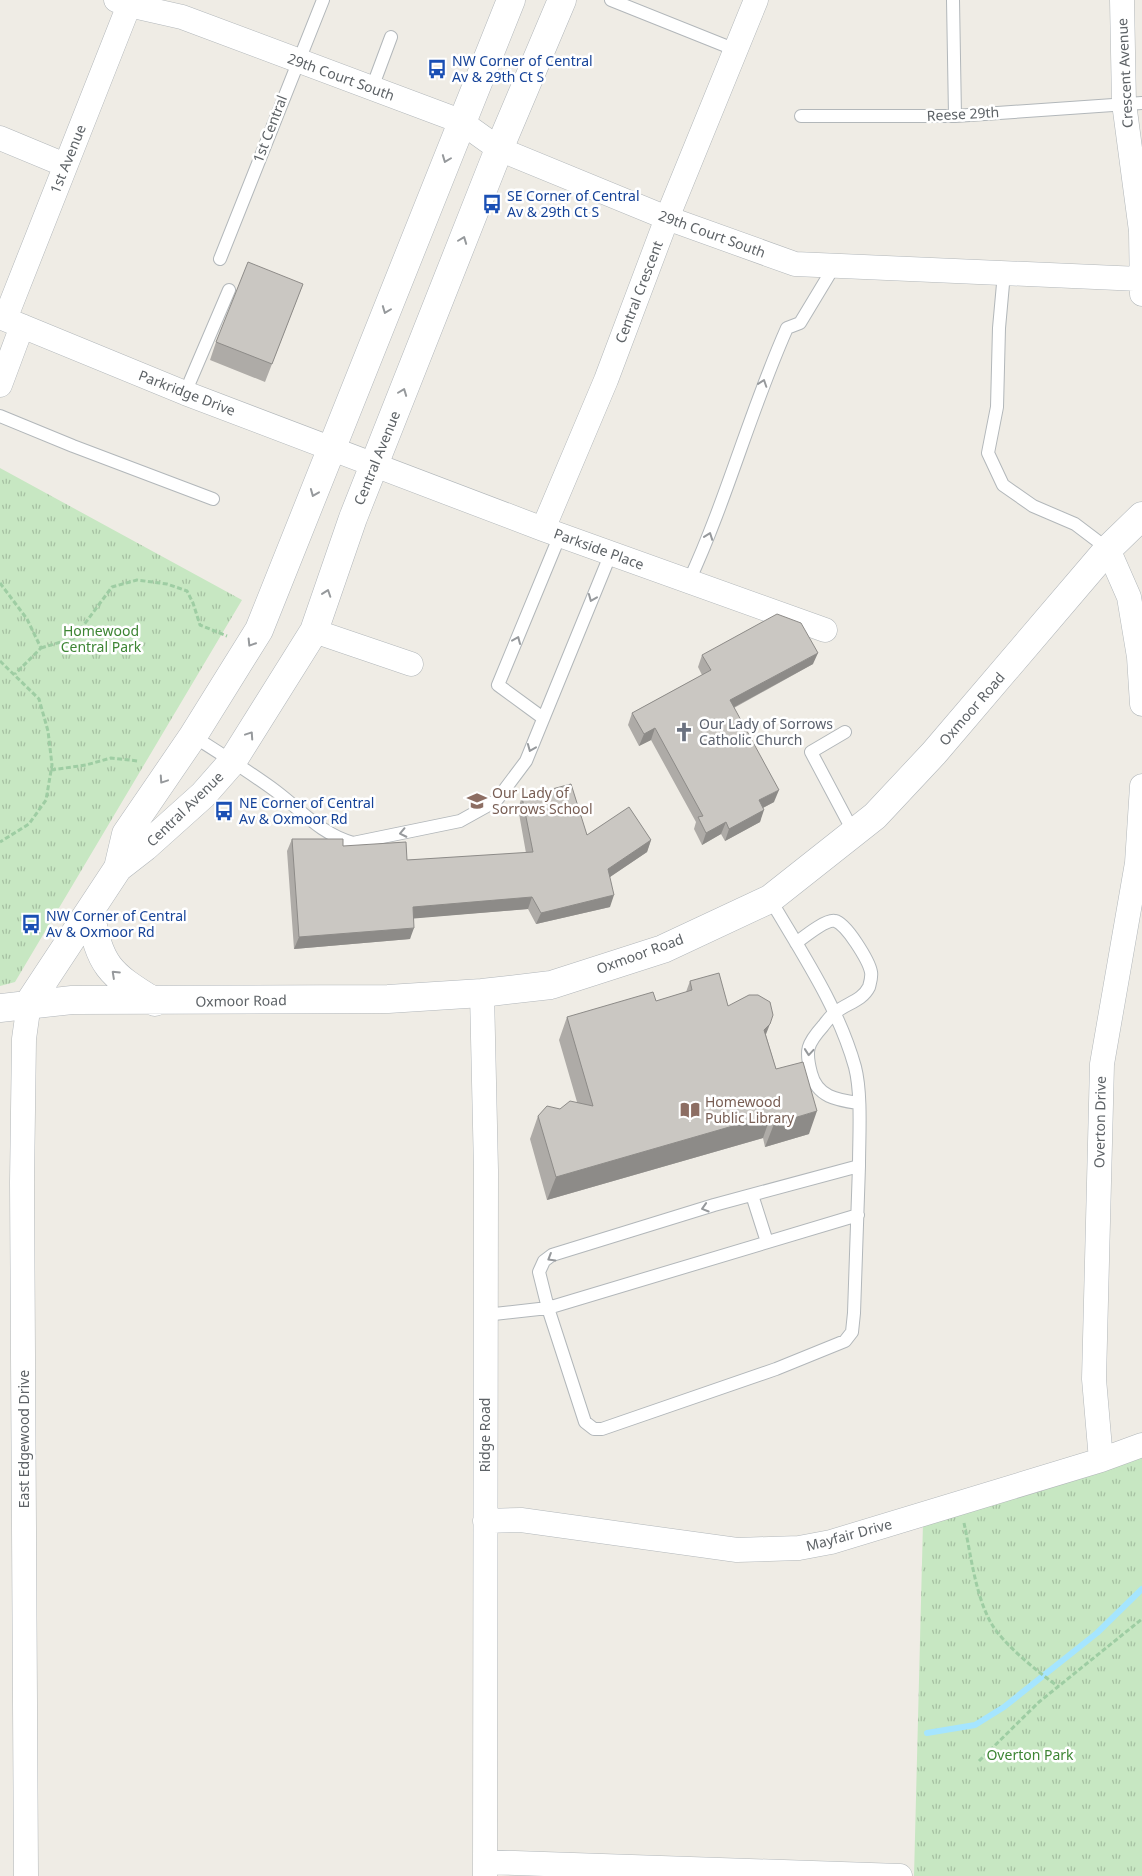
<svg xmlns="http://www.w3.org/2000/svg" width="1142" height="1876" font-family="'Noto Sans',sans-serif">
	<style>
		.grass { fill: url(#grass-tufts) }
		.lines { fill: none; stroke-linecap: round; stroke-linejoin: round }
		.stream { stroke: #a5e5ff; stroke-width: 6 }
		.lane-casing { stroke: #b2b7ba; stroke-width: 14 }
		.street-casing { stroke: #b2b7ba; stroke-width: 25 }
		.secondary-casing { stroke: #b1b6ba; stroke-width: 29 }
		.path { stroke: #9ecda3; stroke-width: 3; stroke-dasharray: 5 2.5; stroke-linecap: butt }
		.lane { stroke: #fff; stroke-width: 12 }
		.street { stroke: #fff; stroke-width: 24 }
		.secondary { stroke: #fff; stroke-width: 28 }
		.wall { fill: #aeaba7 }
		.shaded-wall { fill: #8d8b88 }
		.building { fill: #cac7c2; stroke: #8d8b88 }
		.oneway { stroke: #96999c }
		.labels { text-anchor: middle; stroke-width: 5; stroke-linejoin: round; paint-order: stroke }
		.transit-label { font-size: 14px; fill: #164399; stroke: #fff; text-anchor: start }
		.street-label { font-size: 14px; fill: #5d6266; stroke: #fff }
		.park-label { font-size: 14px; fill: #3d8534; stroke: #fff }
		.worship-label { font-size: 14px; fill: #5b616d; stroke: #fff; text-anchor: start }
		.education-label { font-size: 14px; fill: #785e54; stroke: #fff; text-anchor: start }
	</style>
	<defs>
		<pattern id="grass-tufts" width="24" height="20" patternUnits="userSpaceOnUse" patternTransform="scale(1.25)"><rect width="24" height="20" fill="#c7e7c2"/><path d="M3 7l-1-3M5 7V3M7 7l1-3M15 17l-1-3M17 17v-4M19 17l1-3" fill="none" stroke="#a5bfa1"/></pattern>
	</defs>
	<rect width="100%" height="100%" fill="#efece5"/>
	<path class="grass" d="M0,468L242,600L15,982L0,986Z
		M1142,1451V1876H914L923,1523Z"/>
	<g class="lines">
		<path class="stream" d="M927,1733L975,1725L1004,1707L1097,1633L1142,1589"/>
		<defs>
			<path id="lane" d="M611,0L736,50
				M953,0L955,116
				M372,88L391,37
				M801,116H955L1142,103
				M220,259L323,0
				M1004,273L999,328L997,407L988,453L1003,485L1033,506L1075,524L1108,549
				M185,393L229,290
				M0,416L73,446L213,499
				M689,581C727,499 750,411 787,328L800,323L835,265
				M543,718L498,685L560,535
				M845,732L811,752L854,833
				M193,736C221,754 250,772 277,792C302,811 321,834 353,843L460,821L496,801L526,761L611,553
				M770,899C801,952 838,1006 855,1067C862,1094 859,1137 859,1166
				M796,943C804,937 826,919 835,921C846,923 869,961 871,972C872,977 870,983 869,987C862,1001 847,1003 836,1012C831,1015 827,1021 823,1026C807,1044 805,1050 811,1073C817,1097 837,1100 858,1103
				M752,1195L767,1242
				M485,1315L548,1308L539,1272L544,1261L552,1255L714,1205L859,1166L854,1313L852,1332L845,1341L776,1369L602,1429H594L585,1422L548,1308L858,1215"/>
			<path id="street" d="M116,0L129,5L182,17L460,121L499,149L667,218L795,264L1140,279
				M1122,0L1124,103L1141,231L1142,294
				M0,138L65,165
				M0,317L185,393L543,529L825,630
				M5,319L131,0
				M0,385L22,326
				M543,529L606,380L667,218L756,0
				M1108,549L1129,597L1139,657L1142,704
				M314,631L411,664
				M482,993L486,1170L485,1876
				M1101,1460L1094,1379L1102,1064L1137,863L1142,786
				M485,1521L521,1520L737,1550L799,1548L831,1542L1101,1460L1142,1445
				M485,1862L900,1876
				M26,1876L22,1182L24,1039L29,1003"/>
			<path id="secondary" d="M118,868L126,834L193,736L259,630L511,0
				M90,911C100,966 108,973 155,1002
				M29,1003L118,868L145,847L203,795L232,762L314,631L353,518L499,149L562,0
				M0,1008L72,1000L388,999L482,993L551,985L663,949L770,899L875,816L934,753L1108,549L1142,516"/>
		</defs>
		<use href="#lane" class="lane-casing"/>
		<use href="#street" class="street-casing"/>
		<use href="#secondary" class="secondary-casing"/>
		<path class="path" d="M0,583L27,619L41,648L15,674
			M41,648L74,638L112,587L137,580L167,584L187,591L193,603L200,625L227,636
			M0,661L39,699L48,731L52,765L46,800L29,824L0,842
			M51,770L86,765L111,758L138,761
			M964,1523C971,1555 975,1594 991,1623C1003,1644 1039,1673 1059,1687
			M979,1761L1039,1702L1142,1619"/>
		<use href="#lane" class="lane"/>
		<use href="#street" class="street"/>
		<use href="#secondary" class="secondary"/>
	</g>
	<path class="wall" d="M303,284L265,382L210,360L216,342Z
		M702,655L813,664L734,708L774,802L763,808L760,822L725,841L721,834L702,845L694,829L696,822L651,740L639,746L628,725L632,713L702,675L698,667Z
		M522,797L587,835L651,840L647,852L610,877V907L536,924L528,909L413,918L410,939L294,949L287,851L292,839L343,846L407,860L526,853L518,808Z
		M690,981L728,1006L766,1035L776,1069L809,1134L765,1147L763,1138L547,1200L530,1139L538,1116L560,1109L577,1102L559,1040L567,1017L656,1001L686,992Z"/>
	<path class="shaded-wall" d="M818,653L813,664L725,712L730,700Z
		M655,728L651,740L639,746L644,734Z
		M779,790L774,802L755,812L759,800Z
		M764,810L760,822L725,841L729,829Z
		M726,822L721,834L702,845L706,833Z
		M651,840L647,852L604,881L608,869Z
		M614,895L610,907L536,924L541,913Z
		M532,897L528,909L408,919L413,907Z
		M414,928L410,939L294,949L299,937Z
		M770,1024L761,1047L764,1030Z
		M817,1111L809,1134L765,1147L774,1124Z
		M771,1115L763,1138L547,1200L556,1177Z"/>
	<path class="building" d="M248,262L303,284L272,364L216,342Z
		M777,614L801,623L818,653L730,700L779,790L759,800L764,810L729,829L726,822L706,833L698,817L703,816L655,728L644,734L632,713L711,670L702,655Z
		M571,784L587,835L629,807L651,840L608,869L614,895L541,913L532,897L413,907L414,928L299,937L292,839H343V846L406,842L407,860L533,852L522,797Z
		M719,973L728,1006L749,995H758L770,1002L773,1015L770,1024L764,1030L776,1069L803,1062L817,1111L774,1124L771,1115L556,1177L538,1116L547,1106L560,1109L570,1101L593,1106L567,1017L653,992L656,1001L692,990L690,981Z"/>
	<defs><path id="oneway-chevron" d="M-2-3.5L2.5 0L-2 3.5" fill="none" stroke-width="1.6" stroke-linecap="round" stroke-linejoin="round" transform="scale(1.25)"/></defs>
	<g class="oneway">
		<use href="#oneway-chevron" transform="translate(446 159) rotate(111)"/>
		<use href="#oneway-chevron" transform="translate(463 240) rotate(-69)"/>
		<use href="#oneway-chevron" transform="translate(386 310) rotate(111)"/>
		<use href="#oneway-chevron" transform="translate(763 383) rotate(-71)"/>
		<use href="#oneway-chevron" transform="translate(403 392) rotate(-69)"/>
		<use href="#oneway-chevron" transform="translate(314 493) rotate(112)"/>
		<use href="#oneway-chevron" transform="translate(709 536) rotate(-70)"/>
		<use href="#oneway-chevron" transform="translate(327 593) rotate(-71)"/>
		<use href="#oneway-chevron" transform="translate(592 598) rotate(112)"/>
		<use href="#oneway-chevron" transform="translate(517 640) rotate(-67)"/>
		<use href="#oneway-chevron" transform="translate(251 643) rotate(122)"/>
		<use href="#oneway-chevron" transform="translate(250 735) rotate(-56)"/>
		<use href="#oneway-chevron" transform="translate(531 748) rotate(112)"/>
		<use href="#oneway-chevron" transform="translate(163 780) rotate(124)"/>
		<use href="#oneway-chevron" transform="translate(403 833) rotate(168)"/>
		<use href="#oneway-chevron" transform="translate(115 974) rotate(-137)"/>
		<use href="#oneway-chevron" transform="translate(809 1052) rotate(95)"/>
		<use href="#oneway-chevron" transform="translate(705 1208) rotate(163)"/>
		<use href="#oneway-chevron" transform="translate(551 1258) rotate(149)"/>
	</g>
	<defs>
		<symbol id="bus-bare" viewBox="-9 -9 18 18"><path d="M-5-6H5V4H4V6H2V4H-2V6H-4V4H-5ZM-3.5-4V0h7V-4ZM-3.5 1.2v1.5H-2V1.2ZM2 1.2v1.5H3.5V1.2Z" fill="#1a4fb4" stroke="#fff" stroke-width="2.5" paint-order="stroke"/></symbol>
		<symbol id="church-bare" viewBox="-9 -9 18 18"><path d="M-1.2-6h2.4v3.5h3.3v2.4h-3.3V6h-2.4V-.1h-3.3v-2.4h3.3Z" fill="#6b7280" stroke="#fff" stroke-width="2.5" paint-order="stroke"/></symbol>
		<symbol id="school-bare" viewBox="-9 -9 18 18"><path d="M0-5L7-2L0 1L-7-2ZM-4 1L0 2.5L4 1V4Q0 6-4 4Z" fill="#8d6e63" stroke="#fff" stroke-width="2.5" paint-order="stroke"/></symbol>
		<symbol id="library-bare" viewBox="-9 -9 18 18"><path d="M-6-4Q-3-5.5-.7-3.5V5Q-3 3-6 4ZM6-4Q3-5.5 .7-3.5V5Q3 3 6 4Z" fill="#8d6e63" stroke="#fff" stroke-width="2.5" paint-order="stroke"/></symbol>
	</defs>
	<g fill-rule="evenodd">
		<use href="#bus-bare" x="423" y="55" width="28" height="28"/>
		<use href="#bus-bare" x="478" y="190" width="28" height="28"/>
		<use href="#church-bare" x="670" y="718" width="28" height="28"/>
		<use href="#school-bare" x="463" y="787" width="28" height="28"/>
		<use href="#bus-bare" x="210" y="797" width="28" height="28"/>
		<use href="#bus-bare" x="17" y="910" width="28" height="28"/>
		<use href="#library-bare" x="676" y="1096" width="28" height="28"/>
	</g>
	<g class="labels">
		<g class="transit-label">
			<text x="452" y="66">NW Corner of Central<tspan x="452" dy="16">Av &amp; 29th Ct S</tspan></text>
			<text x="507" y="201">SE Corner of Central<tspan x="507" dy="16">Av &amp; 29th Ct S</tspan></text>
			<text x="239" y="808">NE Corner of Central<tspan x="239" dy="16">Av &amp; Oxmoor Rd</tspan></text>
			<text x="46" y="921">NW Corner of Central<tspan x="46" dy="16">Av &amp; Oxmoor Rd</tspan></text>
		</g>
		<g class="street-label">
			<text transform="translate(1125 73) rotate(-93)" y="5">Crescent Avenue</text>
			<text transform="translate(341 77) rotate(20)" y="5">29th Court South</text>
			<text transform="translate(963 114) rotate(-3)" y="5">Reese 29th</text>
			<text transform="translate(270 129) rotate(-69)" y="5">1st Central</text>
			<text transform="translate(68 159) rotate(-68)" y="5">1st Avenue</text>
			<text transform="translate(712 234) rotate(20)" y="5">29th Court South</text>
			<text transform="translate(639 292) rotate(-69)" y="5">Central Crescent</text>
			<text transform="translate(187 393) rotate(21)" y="5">Parkridge Drive</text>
			<text transform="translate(377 458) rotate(-68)" y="5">Central Avenue</text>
			<text transform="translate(599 549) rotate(20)" y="5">Parkside Place</text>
			<text transform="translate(972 709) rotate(-49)" y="5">Oxmoor Road</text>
			<text transform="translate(185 809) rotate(-44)" y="5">Central Avenue</text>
			<text transform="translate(640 954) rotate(-20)" y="5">Oxmoor Road</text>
			<text transform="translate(241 1001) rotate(-1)" y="5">Oxmoor Road</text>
			<text transform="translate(1100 1122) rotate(-89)" y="5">Overton Drive</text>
			<text transform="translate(485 1435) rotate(-90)" y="5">Ridge Road</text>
			<text transform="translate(24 1439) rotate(-90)" y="5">East Edgewood Drive</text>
			<text transform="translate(849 1535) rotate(-15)" y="5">Mayfair Drive</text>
		</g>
		<g class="park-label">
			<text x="101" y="636">Homewood<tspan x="101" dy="16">Central Park</tspan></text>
			<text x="1030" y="1760">Overton Park</text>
		</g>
		<g class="worship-label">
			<text x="699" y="729">Our Lady of Sorrows<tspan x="699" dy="16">Catholic Church</tspan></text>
		</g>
		<g class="education-label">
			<text x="492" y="798">Our Lady of<tspan x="492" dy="16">Sorrows School</tspan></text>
			<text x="705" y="1107">Homewood<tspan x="705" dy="16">Public Library</tspan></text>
		</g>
	</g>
</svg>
